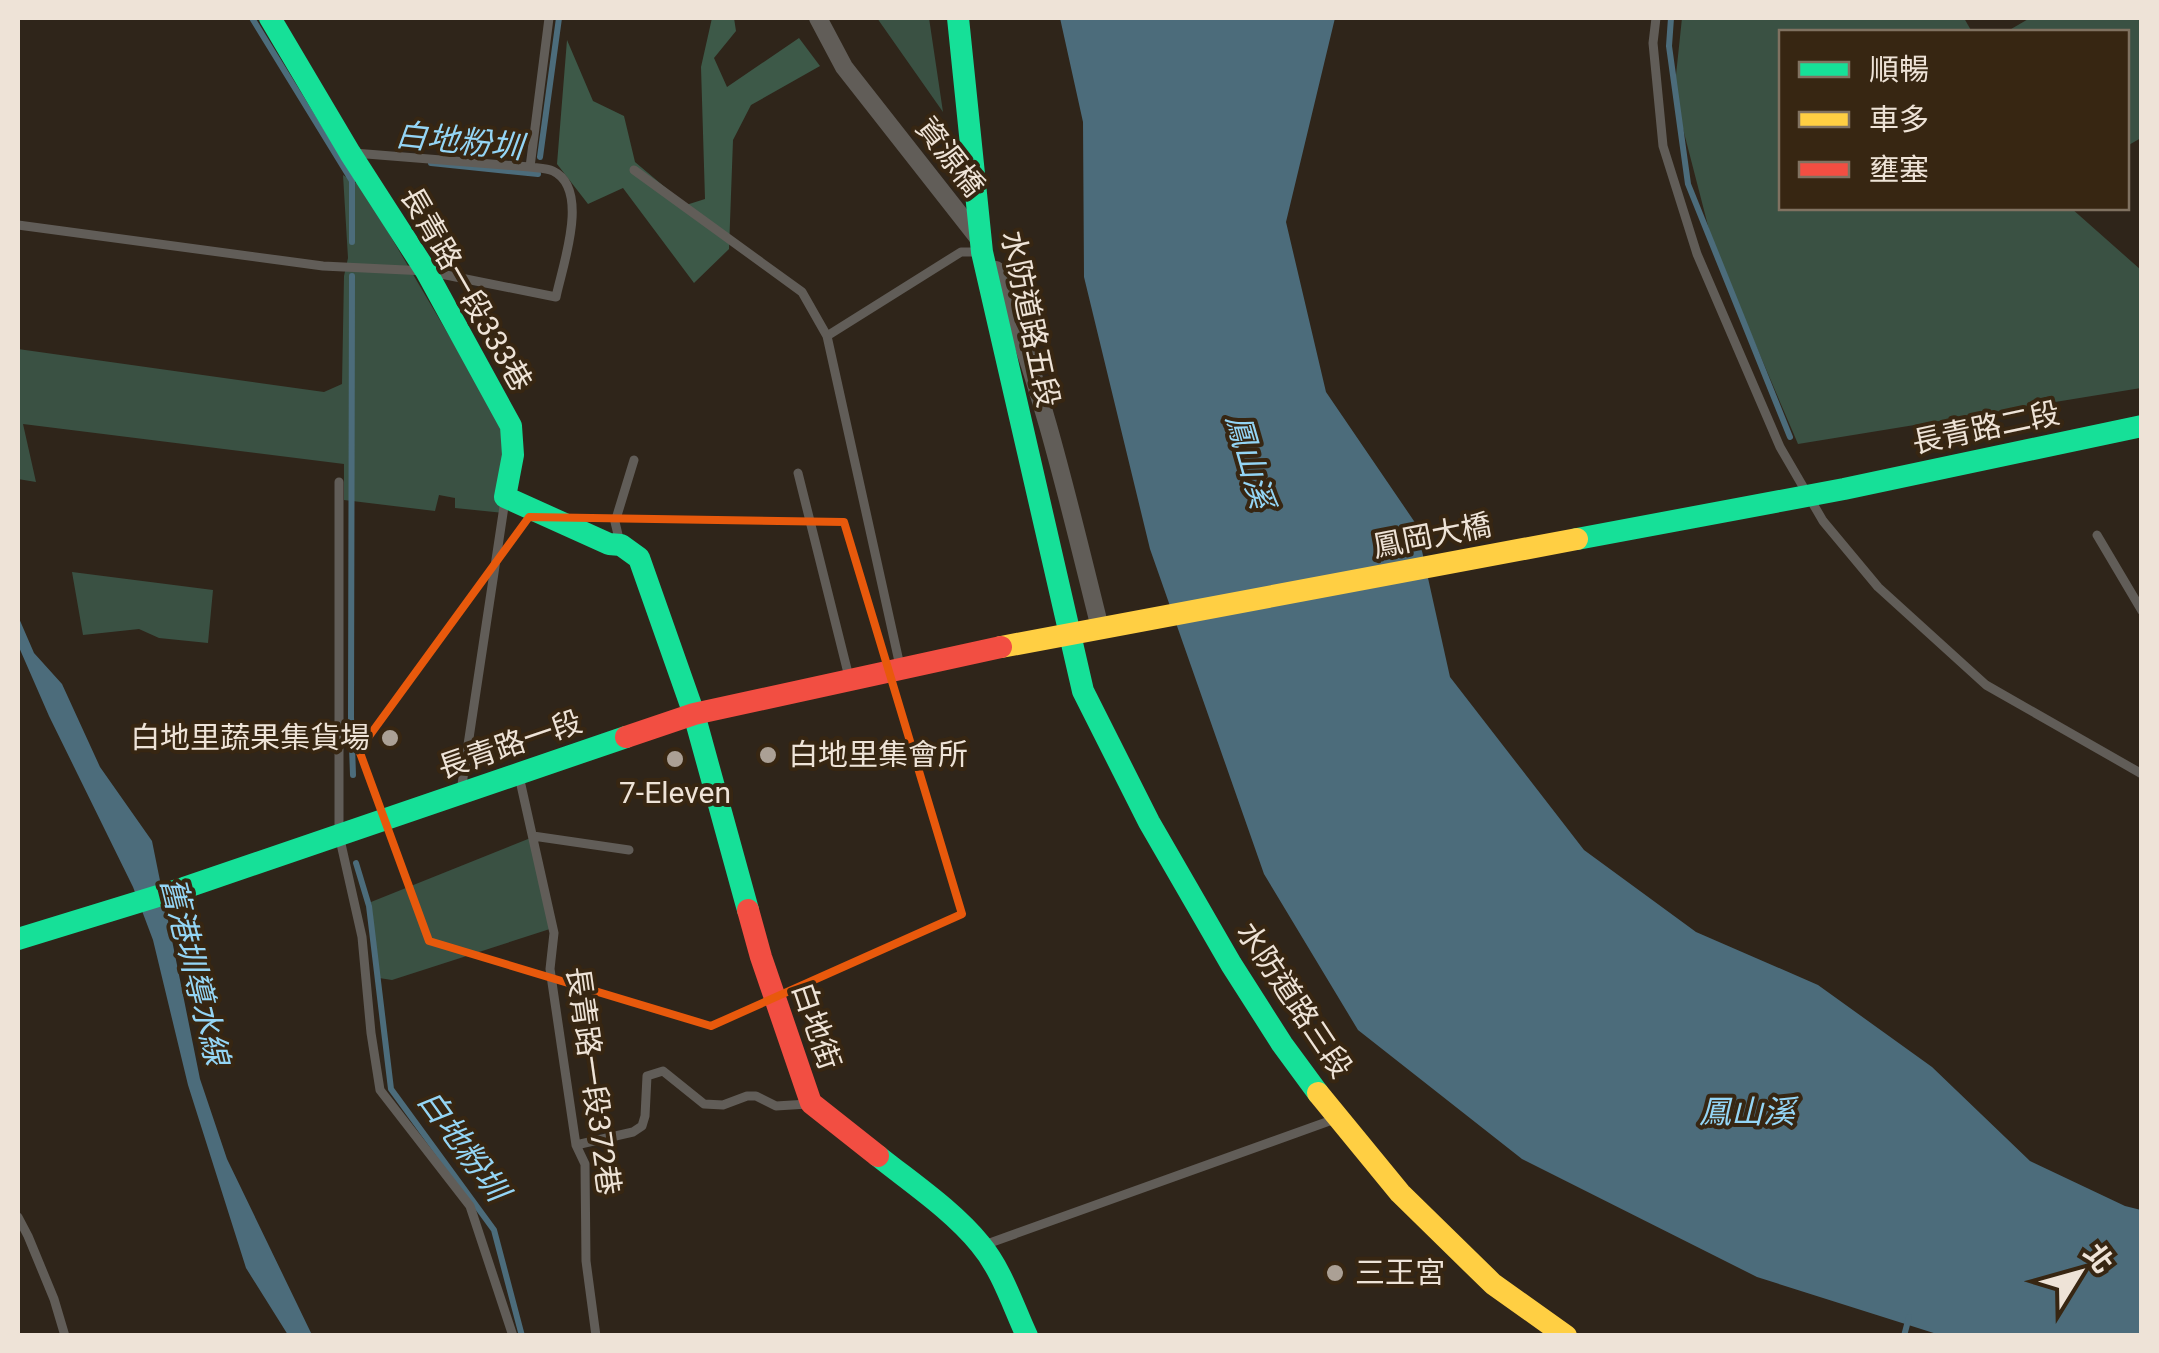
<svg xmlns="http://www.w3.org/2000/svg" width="2159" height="1353" font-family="Roboto,'Noto Sans TC',sans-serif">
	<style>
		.green { fill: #3a5143 }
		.forest { fill: #3d5948 }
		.water { fill: #4c6c7b }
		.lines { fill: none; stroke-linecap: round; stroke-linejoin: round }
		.stream { stroke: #4c6c7b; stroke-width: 6 }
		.lane { stroke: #615d58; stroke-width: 9 }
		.street { stroke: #615d58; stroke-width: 18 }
		.fast { stroke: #16e098; stroke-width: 22 }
		.slow { stroke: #ffcf43; stroke-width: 22 }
		.jam { stroke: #f24e42; stroke-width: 22 }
		.marked { fill: none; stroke: #e8590c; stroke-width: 8; stroke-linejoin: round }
		.poi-dot { fill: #aba095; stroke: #372612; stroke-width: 4 }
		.labels { text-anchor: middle; stroke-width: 8; stroke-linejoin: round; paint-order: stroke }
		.street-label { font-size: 30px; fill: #eee3d7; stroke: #372612 }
		.poi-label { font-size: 30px; fill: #eee3d7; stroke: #372612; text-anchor: start }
		.water-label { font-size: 32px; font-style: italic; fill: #94d5f5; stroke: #372612 }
	</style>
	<rect width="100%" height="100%" fill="#2f251a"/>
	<path class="green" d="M877,18H929L943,112Z
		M1682,18H1964L1972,32H1782V208H2071L2141,270V388L1798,444L1713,245L1674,94Z
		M2030,18H2141V138L2127,146L2126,32H2006Z
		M343,175L361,186L511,441L504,513L455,508V498L439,495L435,511L344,500V464L23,424L36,482L18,479V349L324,392L342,384L344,276L348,258Z
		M72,572L213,590L208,643L159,638L139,629L83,635Z
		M533,837L553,928L392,980L379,978L371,902Z"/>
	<path class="forest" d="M712,18H734L736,31L714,58L727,87L799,38L820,66L751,105L733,140L729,249L694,283L623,188L588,204L557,164L567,40L593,101L624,116L635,162L686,205L705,199L701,67Z"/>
	<path class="water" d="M1060,18H1335L1286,222L1326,392L1416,524L1450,677L1584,850L1696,932L1818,985L1932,1067L2030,1161L2125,1206L2141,1210V1335H1940L1757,1277L1522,1159L1358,1030L1264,874L1150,549L1084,277L1083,122Z
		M18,616L34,653L62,684L100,767L152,841L200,1079L227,1159L312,1335H288L246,1268L188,1085L153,940L133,887L49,716L18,645Z"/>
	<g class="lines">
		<path class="stream" d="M252,18L352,181V242
			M1671,18L1669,46L1688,184L1790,437
			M540,157L559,18
			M431,163L538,174
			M352,276L351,717L353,775
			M356,863L369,906L391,1089L494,1230L522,1336
			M1904,1336L1909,1317"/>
		<path class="lane" d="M1656,18L1653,43L1663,146L1697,254L1780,447L1823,521L1878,587L1986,685L2142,774
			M354,153L530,167L549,18
			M634,170L802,292L827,336
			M18,225L323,266L426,271L556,297C562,267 591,189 553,171C547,168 536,168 530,167
			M798,473L849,677
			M339,482V835L362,937L371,1033L380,1090L470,1206L513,1336
			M2097,535L2142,611
			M620,543L615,522L634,460
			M900,666L827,336L961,252H979
			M519,776L554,933L550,969L576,1145L585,1164L586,1261L596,1336
			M461,791L505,500
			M533,836L629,850
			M576,1145L633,1132L642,1126L645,1116L647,1076L663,1071L704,1104L723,1105L747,1096H756L776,1106L808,1104
			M18,1217L28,1236L54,1299L65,1336
			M987,1244L1335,1119"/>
		<path class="street" d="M818,18L844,67L979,239
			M996,270C1042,385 1070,508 1100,628"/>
		<path class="fast" d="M270,18L350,153L426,271L511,426L513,455L505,497L609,544L621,545L639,558L694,714L748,910
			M958,18L982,252L1083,691L1149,822L1231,964L1282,1044L1318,1093
			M1577,539L1844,489L2142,426
			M18,939L184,888L626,737
			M878,1156C913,1184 952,1210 980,1244C1002,1270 1013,1306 1027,1336"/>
		<path class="slow" d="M1001,647L1577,539
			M1318,1093L1400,1193L1493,1284L1566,1336"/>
		<path class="jam" d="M626,737L694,714L1001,647
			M748,910L761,957L811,1103L878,1156"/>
	</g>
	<path class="marked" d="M529,517L844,522L962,914L711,1026L429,941L359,750Z"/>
	<g class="poi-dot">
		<circle cx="390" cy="738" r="10"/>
		<circle cx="768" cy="755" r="10"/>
		<circle cx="675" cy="759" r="10"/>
		<circle cx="1335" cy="1273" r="10"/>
	</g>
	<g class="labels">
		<g class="street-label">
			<text transform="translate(950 157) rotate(52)" y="10">資源橋</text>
			<text transform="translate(466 289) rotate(60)" y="10">長青路一段333巷</text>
			<text transform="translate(1030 319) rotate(78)" y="10">水防道路五段</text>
			<text transform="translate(1986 428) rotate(-12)" y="10">長青路二段</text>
			<text transform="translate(1432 536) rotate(-11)" y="10">鳳岡大橋</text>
			<text transform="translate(510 745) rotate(-19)" y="10">長青路一段</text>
			<text transform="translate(1294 1000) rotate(56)" y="10">水防道路三段</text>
			<text transform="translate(816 1026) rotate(71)" y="10">白地街</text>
			<text transform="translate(593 1081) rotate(82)" y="10">長青路一段372巷</text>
		</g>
		<g class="poi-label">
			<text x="370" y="748" text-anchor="end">白地里蔬果集貨場</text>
			<text x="788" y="765">白地里集會所</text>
			<text x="675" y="803" text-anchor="middle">7-Eleven</text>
			<text x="1355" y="1283">三王宮</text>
		</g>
		<g class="water-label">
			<text transform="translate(459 141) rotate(6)" y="11">白地粉圳</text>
			<text transform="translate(1250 461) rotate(74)" y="11">鳳山溪</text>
			<text transform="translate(195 971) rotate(76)" y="11">舊港圳導水線</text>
			<text x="1747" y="1123">鳳山溪</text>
			<text transform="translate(463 1145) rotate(54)" y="11">白地粉圳</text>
		</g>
	</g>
	<rect width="2159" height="1353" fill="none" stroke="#eee3d7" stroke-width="40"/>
	<rect x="1779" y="30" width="350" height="180" fill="#372612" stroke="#807261" stroke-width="2.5"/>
	<rect x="1799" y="62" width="50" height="15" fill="#16e098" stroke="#807261" stroke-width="2.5"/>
	<text x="1869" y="80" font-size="30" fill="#eee3d7">順暢</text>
	<rect x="1799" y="112" width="50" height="15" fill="#ffcf43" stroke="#807261" stroke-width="2.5"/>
	<text x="1869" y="130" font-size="30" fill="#eee3d7">車多</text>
	<rect x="1799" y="162" width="50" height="15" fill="#f24e42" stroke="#807261" stroke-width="2.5"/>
	<text x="1869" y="180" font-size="30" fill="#eee3d7">壅塞</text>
	<g transform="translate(2079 1273) rotate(53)" stroke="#372612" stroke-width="8" paint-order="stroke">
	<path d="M0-8L18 38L0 25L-18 38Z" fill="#eee3d7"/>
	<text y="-15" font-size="28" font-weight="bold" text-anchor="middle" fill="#eee3d7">北</text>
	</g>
</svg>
